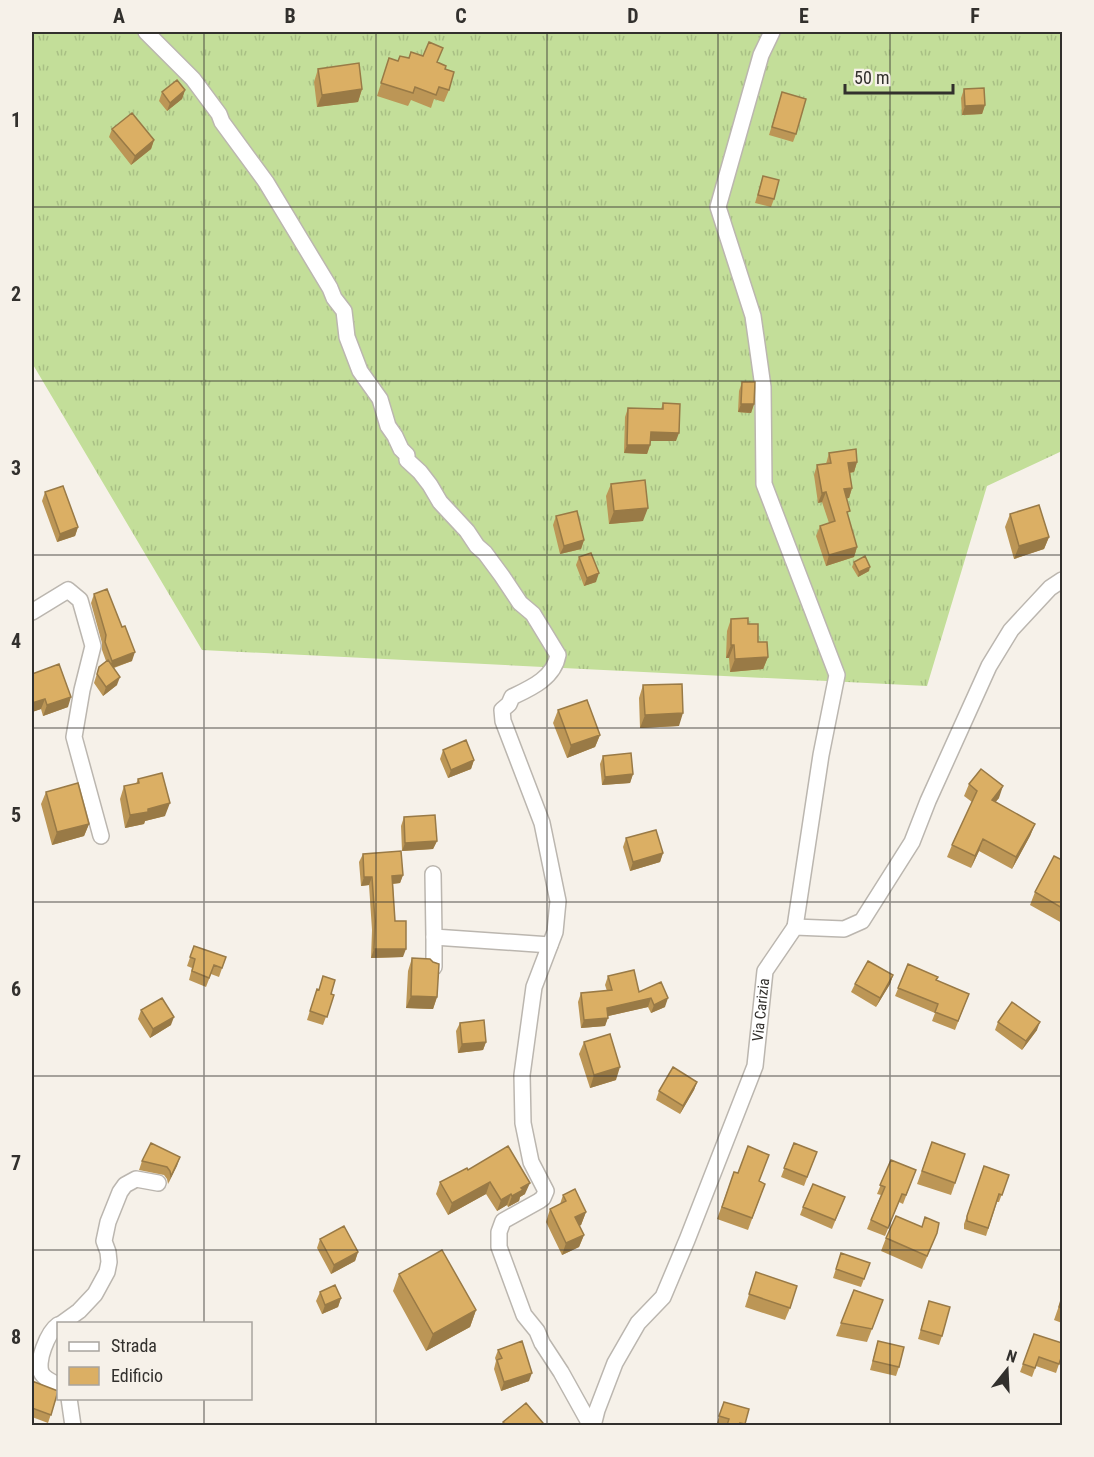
<svg xmlns="http://www.w3.org/2000/svg" width="1094" height="1457" font-family="'Roboto Condensed',sans-serif">
	<style>
		.grass { fill: url(#grass-tufts) }
		.lines { fill: none; stroke-linecap: round; stroke-linejoin: round }
		.minor-casing { stroke: #bbb6af; stroke-width: 18 }
		.minor { stroke: #fff; stroke-width: 15 }
		.wall { fill: #bc9656 }
		.shaded-wall { fill: #997a46 }
		.building { fill: #dbaf64; stroke: #997a46; stroke-width: 1.5 }
		.grid { fill: none; stroke: #32302d; stroke-width: 1.5; stroke-opacity: 0.55 }
		.labels { text-anchor: middle; stroke-width: 4.5; stroke-linejoin: round; paint-order: stroke }
		.street-label { font-size: 15px; fill: #32302d; stroke: #f6f1e9 }
		.neatline { fill: none; stroke: #32302d; stroke-width: 2 }
		.grid-label { font-size: 20px; text-anchor: middle; font-weight: bold; fill: #32302d }
	</style>
	<defs>
		<pattern id="grass-tufts" width="24" height="20" patternUnits="userSpaceOnUse" patternTransform="scale(1.5)"><rect width="24" height="20" fill="#c3de99"/><path d="M3 7l-1-3M5 7V3M7 7l1-3M15 17l-1-3M17 17v-4M19 17l1-3" fill="none" stroke="#a8bf84"/></pattern>
	</defs>
	<rect width="100%" height="100%" fill="#f6f1e9"/>
	<path class="grass" d="M32,32H1062V451L987,486L927,686L202,650L32,363Z"/>
	<g class="lines">
		<defs>
			<g id="minor">
				<path d="M146,32L193,79L219,114L222,122L266,182L330,288L334,298L344,311L347,337L360,371L380,399L388,426L395,436L401,449L407,455V460L420,472L430,485L440,502L467,531L477,546L485,553L502,576L520,603L533,614L558,655C554,678 531,688 512,697L509,704L502,710L503,721L542,823L558,901L555,932L534,987L522,1075L523,1123L531,1162L546,1191L543,1198L539,1201L503,1221L499,1232V1247L524,1315L537,1331L542,1343L561,1372L591,1426"/>
				<path d="M772,32L761,55L718,207L753,316L763,387L764,484L837,675L821,755L795,927"/>
				<path d="M32,612L68,590L80,600L93,646L82,690L74,737L101,836"/>
				<path d="M433,874L434,937L550,945"/>
				<path d="M434,967V937"/>
				<path d="M61,1324L79,1311L95,1294L107,1272L109,1262L108,1252L104,1241L108,1222L120,1192L125,1185L136,1179L158,1183"/>
				<path d="M58,1325C48,1332 35,1363 42,1374C46,1380 53,1382 58,1385"/>
				<path d="M69,1398L73,1426"/>
				<path id="s1" d="M593,1426L597,1410L615,1363L638,1323L663,1297L687,1240L755,1066L765,971L795,927L844,929L862,921L912,842L928,801L989,666L1011,630L1050,588L1062,580"/>
			</g>
		</defs>
		<use href="#minor" class="minor-casing"/>
		<use href="#minor" class="minor"/>
	</g>
	<path class="wall" d="M389,58L398,61L437,62L445,69L449,90L444,102L434,99L431,108L411,100L408,106L377,96Z
		M318,69L362,89L358,102L317,107L314,82Z
		M964,89L985,105L982,114L962,115L961,98Z
		M185,90L182,99L167,111L159,101L162,92Z
		M782,92L796,134L793,142L769,135Z
		M112,129L154,140L151,149L131,165L109,137Z
		M763,176L774,199L771,207L755,203Z
		M742,382L754,404L751,413L738,412L739,391Z
		M663,403L676,441H650V445L647,454L624,453L625,417L628,408L661,409Z
		M829,453L857,462L854,472L850,473L852,488L849,498H846L848,517L857,547L854,557L826,566L816,536L820,526L829,523L822,502L818,503L814,475L817,465L826,464Z
		M611,484L643,521L609,524L606,496Z
		M45,492L78,527L75,536L57,542L42,501Z
		M1010,514L1049,537L1044,549L1014,559L1005,527Z
		M556,516L584,540L581,549L560,554L553,525Z
		M579,557L596,582L584,586L576,565Z
		M854,562L869,571L858,577L852,567Z
		M94,594L132,661L114,668L117,685L103,696L94,683L99,667L106,661L102,650V643L91,603Z
		M731,619L748,624L758,642L768,657L763,669L730,672L729,658H726L727,631Z
		M32,674L68,707L43,716L41,709L32,712Z
		M643,685L679,726L640,728L639,698Z
		M558,710L600,735L595,747L567,758L553,723Z
		M443,750L474,760L471,769L448,778L440,759Z
		M603,756L633,774L630,783L602,785L600,764Z
		M138,779L165,816L145,821L144,824L125,828L120,799L124,786L136,784Z
		M969,784L999,798L995,802L1035,824L1030,836L1012,869L979,851L971,868L947,857L952,845L972,802L964,796Z
		M46,792L89,824L84,836L52,845L41,804Z
		M404,817L437,841L433,849L402,851L401,826Z
		M626,838L663,853L660,862L630,871L623,847Z
		M363,854L403,875L400,883L393,884L395,921L403,957L371,958L372,930L369,885L361,886L359,862Z
		M1062,860V923L1030,905L1035,892Z
		M194,946L226,957L219,977L211,974L206,987L189,980L192,968L187,966Z
		M412,958L437,997L433,1009L406,1008L408,971Z
		M908,964L936,980L969,994L955,1030L932,1021L935,1013L895,996Z
		M893,975L890,984L876,1007L851,992L855,984Z
		M608,976L639,992L665,1007L651,1013L648,1007L608,1016L605,1026L581,1028L578,1002L581,993L607,991L605,985Z
		M317,989L334,995L323,1025L307,1020Z
		M141,1010L171,1025L150,1038L138,1019Z
		M998,1022L1037,1030L1022,1050L995,1030Z
		M460,1023L486,1042L483,1050L458,1053L456,1031Z
		M584,1042L616,1080L590,1088L579,1054Z
		M697,1082L694,1090L680,1114L656,1100L659,1091Z
		M932,1142L965,1154L951,1195L917,1184Z
		M794,1143L817,1152L804,1186L781,1177Z
		M180,1157L168,1184L167,1179L164,1175L139,1170L142,1161Z
		M891,1160L916,1170L903,1204L899,1202L885,1236L867,1229L881,1195L877,1194Z
		M984,1166L1009,1175L999,1202H997L986,1236L964,1229V1224Z
		M468,1170L525,1194L520,1197L519,1201L508,1207L507,1205L497,1211L486,1194L448,1215L436,1194L440,1182Z
		M734,1172L765,1184L748,1230L717,1219Z
		M563,1195L586,1212L581,1225L579,1226L584,1235L579,1247L562,1255L546,1222L550,1209L560,1204Z
		M845,1197L832,1229L800,1215L803,1207Z
		M922,1227L937,1233L922,1269L881,1251L886,1238Z
		M320,1239L358,1252L355,1261L331,1274L317,1248Z
		M841,1253L870,1263L861,1287L833,1278Z
		M756,1272L790,1308L785,1320L745,1307Z
		M399,1274L476,1310L470,1327L426,1351L393,1291Z
		M854,1290L883,1300L867,1342L836,1336Z
		M320,1292L341,1298L338,1307L322,1314L316,1301Z
		M1062,1297V1323L1054,1320Z
		M929,1301L942,1336L939,1345L918,1339Z
		M1034,1334L1062,1355L1056,1373L1036,1366L1032,1377L1020,1372Z
		M878,1341L899,1367L896,1376L870,1370Z
		M498,1350L529,1381L501,1391L494,1369L496,1361L495,1358Z
		M32,1381L58,1393L48,1423L32,1417Z
		M724,1402L749,1409L744,1425H724L717,1423Z"/>
	<path class="shaded-wall" d="M362,89L358,102L317,107L322,95Z
		M185,90L182,99L167,111L170,103Z
		M985,105L982,114L962,115L965,106Z
		M154,140L151,149L131,165L135,156Z
		M741,404H754L751,413L738,412Z
		M651,432L679,433L676,441H647Z
		M627,445H650L647,454L624,453Z
		M857,462L854,472L845,473L848,463Z
		M852,488L849,498L840,500L844,489Z
		M826,492L822,502L818,503L822,493Z
		M648,508L643,521L609,524L614,511Z
		M78,527L75,536L57,542L60,534Z
		M1049,537L1044,549L1014,559L1019,546Z
		M584,540L581,549L560,554L564,546Z
		M857,547L854,557L826,566L829,555Z
		M870,567L869,571L858,577L859,572Z
		M599,573L596,582L584,586L587,578Z
		M731,645H734L729,658H726Z
		M135,652L132,661L109,669L112,661Z
		M768,657L763,669L730,672L735,659Z
		M120,677L117,685L103,696L106,687Z
		M71,697L68,707L43,716L47,705Z
		M45,699L41,709L32,712V703Z
		M683,713L679,726L640,728L645,715Z
		M600,735L595,747L567,758L571,745Z
		M474,760L471,769L448,778L451,770Z
		M633,774L630,783L602,785L605,777Z
		M1003,786L999,798L987,812L992,800Z
		M170,803L165,816L145,821L144,824L125,828L130,815L148,809Z
		M89,824L84,836L52,845L57,832Z
		M1035,824L1030,836L1012,869L1016,857Z
		M983,839L979,851L971,868L975,856Z
		M437,841L433,849L402,851L405,843Z
		M663,853L660,862L630,871L633,862Z
		M403,875L400,883L389,884L392,876Z
		M364,877H372L369,885L361,886Z
		M374,949H406L403,957L371,958Z
		M893,975L890,984L876,1007L880,998Z
		M411,996L437,997L433,1009L406,1008Z
		M651,998L648,1007L604,1017L607,1008Z
		M668,998L665,1007L651,1013L654,1005Z
		M174,1017L171,1025L150,1038L153,1029Z
		M608,1018L605,1026L581,1028L584,1020Z
		M1040,1022L1037,1030L1022,1050L1026,1041Z
		M486,1042L483,1050L458,1053L462,1044Z
		M620,1067L616,1080L590,1088L594,1075Z
		M697,1082L694,1090L680,1114L683,1106Z
		M180,1157L177,1166L168,1184L171,1176Z
		M490,1182L486,1194L448,1215L452,1203Z
		M530,1183L525,1194L520,1197L519,1201L508,1207L512,1196L521,1188Z
		M511,1194L507,1205L497,1211L501,1200Z
		M586,1212L581,1225L571,1230L575,1217Z
		M584,1235L579,1247L562,1255L566,1243Z
		M358,1252L355,1261L331,1274L334,1265Z
		M341,1298L338,1307L322,1314L325,1305Z
		M476,1310L470,1327L426,1351L433,1334Z
		M532,1373L529,1381L501,1391L504,1382Z"/>
	<path class="building" d="M429,42L443,48L437,62L446,66L445,69L454,72L449,90L439,87L436,95L415,87L413,93L381,83L389,58L398,61L400,56L409,58L411,52L423,56Z
		M359,63L362,89L322,95L318,69Z
		M177,80L185,90L170,103L162,92Z
		M984,88L985,105L965,106L964,89Z
		M782,92L806,99L796,134L772,127Z
		M132,113L154,140L135,156L112,129Z
		M763,176L779,180L774,199L758,195Z
		M742,382H755L754,404H741Z
		M663,403L680,404L679,433L651,432L650,445H627L628,408L663,409Z
		M856,449L857,462L848,463L852,488L844,489L850,511L847,512L857,547L829,555L820,526L835,521L826,492L822,493L817,465L831,463L829,453Z
		M645,480L648,508L614,511L611,484Z
		M63,486L78,527L60,534L45,492Z
		M1039,505L1049,537L1019,546L1010,514Z
		M577,511L584,540L564,546L556,516Z
		M591,553L599,573L587,578L579,557Z
		M865,556L870,567L859,572L854,562Z
		M107,589L122,627L125,626L135,652L112,661L105,642L106,635L94,594Z
		M748,618V624H758V642H767L768,657L735,659L734,645H731V619Z
		M108,660L120,677L106,687L97,674L99,667Z
		M59,664L71,697L47,705L45,699L32,703V674Z
		M682,684L683,713L645,715L643,685Z
		M587,700L600,735L571,745L558,710Z
		M466,740L474,760L451,770L443,750Z
		M631,753L633,774L605,777L603,756Z
		M981,769L1003,786L992,800L1035,824L1016,857L983,839L975,856L952,845L977,791L969,784Z
		M162,773L170,803L148,809V812L130,815L124,786L139,783L138,779Z
		M78,783L89,824L57,832L46,792Z
		M435,815L437,841L405,843L404,817Z
		M656,830L663,853L633,862L626,838Z
		M401,851L403,875L392,876L395,921H406V949H374L375,921L372,877H364L363,854Z
		M1054,856L1062,860V908L1035,892Z
		M194,946L226,957L222,968L214,965L209,978L192,971L195,959L190,957Z
		M412,958L430,959L433,962L439,964L437,997L411,996Z
		M868,961L893,975L880,998L855,984Z
		M908,964L938,977L936,980L969,994L958,1021L935,1012L938,1004L898,988Z
		M634,970L639,992L661,982L668,998L654,1005L651,998L607,1008L608,1018L584,1020L581,993L612,990L608,976Z
		M323,976L335,980L331,994L334,995L327,1017L310,1011L317,989L319,990Z
		M162,998L174,1017L153,1029L141,1010Z
		M1012,1002L1040,1022L1026,1041L998,1022Z
		M484,1020L486,1042L462,1044L460,1023Z
		M610,1034L620,1067L594,1075L584,1042Z
		M673,1067L697,1082L683,1106L659,1091Z
		M932,1142L965,1154L955,1183L922,1171Z
		M151,1143L180,1157L171,1176L170,1171L167,1167L142,1161Z
		M794,1143L817,1152L807,1177L784,1168Z
		M508,1146L530,1183L521,1188L523,1190L512,1196L511,1194L501,1200L490,1182L452,1203L440,1182L467,1168L468,1170Z
		M748,1146L769,1155L759,1181L765,1184L752,1218L722,1207L734,1172L738,1173Z
		M891,1160L916,1170L906,1195L902,1194L888,1228L871,1220L885,1187L880,1185Z
		M984,1166L1009,1175L1002,1195L999,1194L988,1228L967,1221V1216Z
		M813,1184L845,1197L835,1220L803,1207Z
		M575,1189L586,1212L575,1217L584,1235L566,1243L550,1209L566,1201L563,1195Z
		M896,1216L922,1227L925,1217L939,1223L937,1233L927,1256L886,1238Z
		M344,1226L358,1252L334,1265L320,1239Z
		M442,1250L476,1310L433,1334L399,1274Z
		M841,1253L870,1263L864,1279L836,1269Z
		M756,1272L797,1286L790,1308L749,1294Z
		M335,1285L341,1298L325,1305L320,1292Z
		M854,1290L883,1300L872,1329L841,1323Z
		M1062,1297V1309L1059,1307Z
		M929,1301L950,1307L942,1336L921,1330Z
		M1034,1334L1062,1343V1355L1059,1364L1039,1357L1035,1368L1023,1364Z
		M522,1341L532,1373L504,1382L497,1360L502,1358L498,1350Z
		M878,1341L904,1347L899,1367L873,1361Z
		M32,1381L58,1391L51,1415L32,1408Z
		M724,1402L749,1409L745,1424L740,1423V1425H727L729,1419L719,1416Z
		M526,1403L543,1423L539,1425H506L503,1422Z"/>
	<path class="grid" d="M204,32V1324M376,32V1426M547,32V1426M718,32V1426M890,32V1426M32,207H1062M32,381H1062M32,555H1062M32,728H1062M32,902H1062M32,1076H1062M32,1250H1062M204,1398V1426"/>
	<g class="labels">
		<g class="street-label">
			<text dy="5" stroke="none"><textPath href="#s1" startOffset="454">Via Carizia</textPath></text>
		</g>
	</g>
	<rect width="1094" height="1457" fill="none" stroke="#f6f1e9" stroke-width="66"/>
	<rect x="57" y="1322" width="195" height="78" fill="#f6f1e9" stroke="#a8a49e" stroke-width="1.5"/>
	<rect x="69" y="1342" width="30" height="9" fill="#ffffff" stroke="#a8a49e" stroke-width="1.5"/>
	<text x="111" y="1352" font-size="18" fill="#32302d">Strada</text>
	<rect x="69" y="1367" width="30" height="18" fill="#dbaf64" stroke="#a8a49e" stroke-width="1.5"/>
	<text x="111" y="1382" font-size="18" fill="#32302d">Edificio</text>
	<g transform="translate(1007 1370) rotate(18)" stroke="#f6f1e9" stroke-width="4.5" paint-order="stroke">
	<path d="M0-4.5L10 22L0 15L-10 22Z" fill="#32302d"/>
	<text y="-9" font-size="16" font-weight="bold" text-anchor="middle" fill="#32302d">N</text>
	</g>
	<path d="M845 84v9h108v-9" fill="none" stroke="#32302d" stroke-width="3"/>
	<text x="854" y="84" font-size="18" fill="#32302d" stroke="#f6f1e9" stroke-width="4.5" paint-order="stroke">50 m</text>
	<rect x="33" y="33" width="1028" height="1391" class="neatline"/>
	<g class="grid-label">
		<text x="119" y="23">A</text>
		<text x="290" y="23">B</text>
		<text x="461" y="23">C</text>
		<text x="633" y="23">D</text>
		<text x="804" y="23">E</text>
		<text x="975" y="23">F</text>
		<text x="16" y="127">1</text>
		<text x="16" y="301">2</text>
		<text x="16" y="475">3</text>
		<text x="16" y="648">4</text>
		<text x="16" y="822">5</text>
		<text x="16" y="996">6</text>
		<text x="16" y="1170">7</text>
		<text x="16" y="1344">8</text>
	</g>
</svg>
